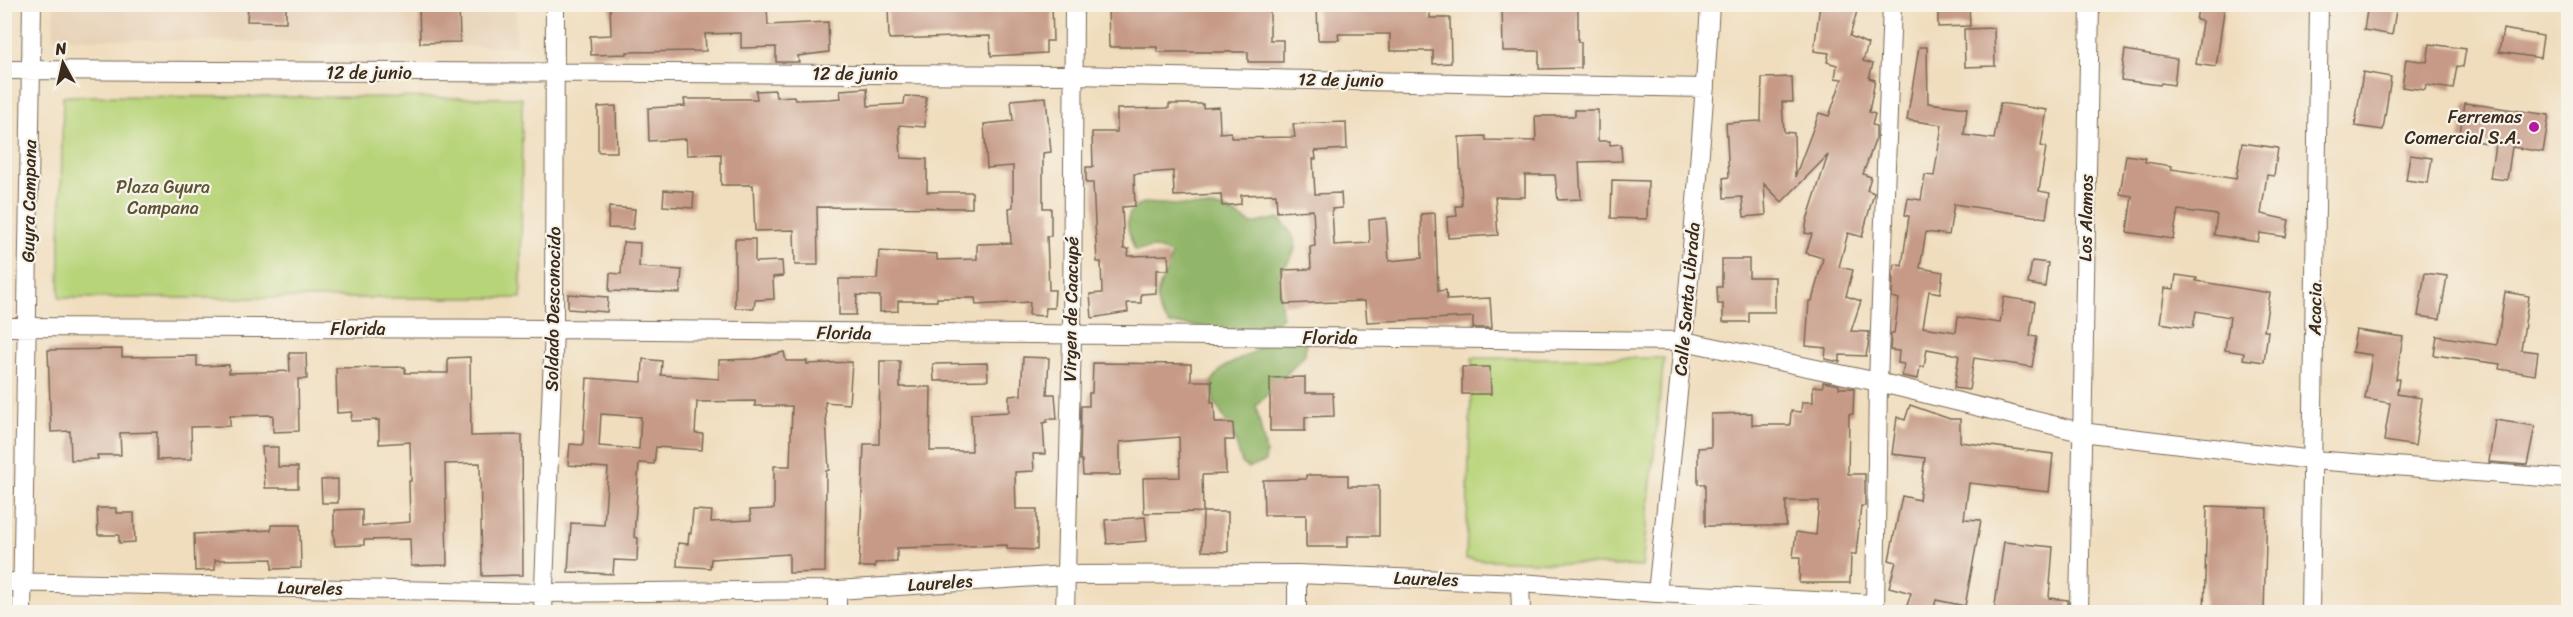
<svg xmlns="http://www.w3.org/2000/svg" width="2573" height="617" font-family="Sriracha,sans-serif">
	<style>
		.built { fill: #e7d0b5 }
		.green { fill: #b8d479; stroke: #7a7f4c; stroke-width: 1.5 }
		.forest { fill: #92b669; stroke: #667044; stroke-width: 1.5 }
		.building { fill: #c69a86; fill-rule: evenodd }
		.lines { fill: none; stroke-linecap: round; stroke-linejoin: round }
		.street-casing { stroke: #7a6956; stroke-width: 20 }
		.street { stroke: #fff; stroke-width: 18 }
		.poi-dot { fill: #b5179e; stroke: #f7f3e8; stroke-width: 2 }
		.labels { text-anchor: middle; stroke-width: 4.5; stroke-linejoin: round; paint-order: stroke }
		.street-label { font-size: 18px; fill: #3b2a1e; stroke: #f7f3e8 }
		.poi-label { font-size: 18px; fill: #3b2a1e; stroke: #f7f3e8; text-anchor: end }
		.park-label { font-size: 18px; fill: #5a5435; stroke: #f7f3e8 }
	</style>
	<rect width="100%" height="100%" fill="#f7f3e8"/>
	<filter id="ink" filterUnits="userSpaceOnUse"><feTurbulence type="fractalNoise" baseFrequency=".0167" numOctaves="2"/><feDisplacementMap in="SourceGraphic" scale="12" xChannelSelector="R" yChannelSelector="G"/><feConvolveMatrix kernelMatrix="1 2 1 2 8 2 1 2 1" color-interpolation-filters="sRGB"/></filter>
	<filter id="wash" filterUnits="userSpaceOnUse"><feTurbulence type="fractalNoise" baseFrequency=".008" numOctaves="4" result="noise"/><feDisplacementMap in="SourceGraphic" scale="24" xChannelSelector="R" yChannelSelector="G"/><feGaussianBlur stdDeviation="1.35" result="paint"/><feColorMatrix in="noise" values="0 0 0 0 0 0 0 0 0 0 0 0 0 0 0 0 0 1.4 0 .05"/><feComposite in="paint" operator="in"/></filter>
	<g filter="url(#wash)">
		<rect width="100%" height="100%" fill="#f0ddbd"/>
		<path class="built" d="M54,5H516V47L53,38Z"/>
		<path class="green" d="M63,96L522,98L521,298H59Z
			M1472,358H1664L1642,567L1466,559Z"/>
		<path class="forest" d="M1144,203L1223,208L1252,224L1279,218C1302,244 1299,249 1279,274L1282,317L1270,328L1263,331L1169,324C1143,295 1166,286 1171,254L1155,248L1135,250C1128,231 1119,213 1144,203Z
			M1274,332L1306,339L1305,355L1256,406L1266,453L1265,462L1248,468L1242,463L1232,430L1214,402L1212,381L1222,368L1254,352Z"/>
		<g id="blocks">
			<path class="building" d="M248,4H286V22L247,21Z
				M419,4H459L460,42L420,43Z
				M610,4L767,7L768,25L828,22L829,52L798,56L799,62H776V47L741,48V33L705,34L706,51L627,52V54L591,55L590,36L611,35Z
				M888,4H1052L1053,41H1046V53L991,56L990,36L889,39Z
				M1108,4H1270V40H1283V62H1248V52H1157V47H1109Z
				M1317,4H1430V18H1450L1451,63L1433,64V51H1390V34H1338L1339,40H1318Z
				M1502,4H1578V42H1581V68L1539,69V51H1503Z
				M1820,4H1859L1850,36L1868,44L1863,61L1873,64L1869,78L1875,80L1869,112L1875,114L1872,125L1876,126V138L1863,174L1871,177L1867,190L1874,193L1862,237L1848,233L1839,267L1853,270L1846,296L1861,301L1851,331L1869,332L1868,346L1866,356L1840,355V362L1825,359L1826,348L1806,346L1809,301H1812L1823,258L1806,253L1812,234L1805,233L1807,220L1828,155L1782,202L1764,184L1766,215L1744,217L1742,197L1724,198L1723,178L1729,177L1726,123L1761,121L1762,78L1792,77L1793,102H1782L1784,132L1794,133L1795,177L1819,113L1829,116L1842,79L1835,78L1837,65L1827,62L1829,53L1814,51Z
				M1938,4H1969L1970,26L1938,27Z
				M2199,4H2225L2216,67L2196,64L2202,21L2196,20Z
				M2368,4H2397L2392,35L2364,30Z
				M1994,28L1995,66L1965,67L1964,29Z
				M2503,29L2543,36L2540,58L2499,52Z
				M2430,44L2466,49L2463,67L2457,66L2453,89L2426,85L2425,90L2402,87L2406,59L2427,62Z
				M1919,47H1927L1928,103L1967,108L1964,135L1994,139L2000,103L2047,110L2041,146L2046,147L2039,191L2050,193L2046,218L1954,204L1949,235L1926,232L1920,268L1943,272L1940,293L1929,291L1923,327L1956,332L1958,317L2000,323L2004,297L2035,302L2030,336L2037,337L2032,367L1974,358L1969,390L1954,388L1959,355L1927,349L1924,367H1920L1918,379L1902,376L1904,364L1898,363L1899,351L1890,350L1891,333H1894L1899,299L1892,297L1893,275L1895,264L1902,266L1909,216L1905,215L1908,198L1921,200L1925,175L1934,176L1942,125L1907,120Z
				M2125,50L2177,59L2174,85L2161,83L2160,85L2121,80Z
				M2363,72L2391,77L2383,130L2355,126Z
				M867,88L868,106L904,104L905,96L926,97L925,127L899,125L901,158L927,159V192H972V208L817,207L818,265H795L794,230L755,231L753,185H721V154L687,155L686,139L649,141L648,108L685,106L684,99H757L756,91L775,90L776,97L794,96L795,100L830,99L841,98L840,90Z
				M1046,97L1051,152L1043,153V208H1051V236H1047L1049,290H1055L1054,308H1046L1045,316L1029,315L1030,302L976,305L975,298H937V301H898V311L880,312V296L857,295L856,315H839V279H877L879,251L937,254V260L977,259V244L1011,243L1009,208L1013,207V166L987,168L984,124L1013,121L1011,100Z
				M2465,103L2549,115L2543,152L2512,147L2507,180L2490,178L2495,144L2459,139Z
				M1169,104H1203V108L1219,107L1220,133L1231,132V138L1295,137L1293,124L1346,122L1347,149L1315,151L1316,159H1313L1315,194L1341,193L1342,208L1332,209L1334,245L1370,243L1369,220L1386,218L1389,261L1422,258L1421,214L1435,213L1438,291L1446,290L1447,300L1490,298L1492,328H1473V317L1367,322L1365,301L1284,304L1283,270L1311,269L1310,247L1315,246L1313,210L1277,212L1276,194L1241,195V204L1222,206L1221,194L1174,196L1173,171L1134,174L1135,206L1122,207L1124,249H1129L1128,256L1168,255L1169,270H1156V293L1141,294V303H1127L1128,312L1092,318L1090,294L1102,293L1101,262H1097L1093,183H1086V167H1093L1092,132H1117V109L1169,108Z
				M616,106L617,152H598V107Z
				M1575,110H1598V141H1610V145L1621,144L1622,161L1579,162L1581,199L1558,200L1555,175H1525V197H1495L1498,235L1448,238L1447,217L1457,216L1456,206H1462L1459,137L1485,136L1486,140L1536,141L1535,116H1575Z
				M2242,143L2278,148L2274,176L2267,175L2261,214L2289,220L2286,237L2260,233L2258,242L2214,235L2217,215L2178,210L2173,239L2127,232L2132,196L2120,194L2126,155L2146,158L2145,162L2172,166L2171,169L2236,179Z
				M2410,155L2432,158L2428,183L2406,180Z
				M1612,180L1648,181L1647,219L1611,218Z
				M664,190L694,192L693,208L663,206Z
				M609,207L635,209L633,229L608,228Z
				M735,239H755V262L782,261L783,276L773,277L774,299L755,300L754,308H735Z
				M623,242L640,243L639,267L682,270L680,293L609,291L610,273L621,274Z
				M1722,259H1749V277H1775V312H1749V322H1723V304H1718L1717,287H1722Z
				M2032,261L2048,263L2045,287L2028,284Z
				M2425,273L2447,276L2440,319L2418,316Z
				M2176,275L2197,278L2196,281L2270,293L2264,331H2268L2264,362L2243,359L2244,353L2225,350L2230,317L2196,311L2193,328L2160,323L2165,288L2174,289Z
				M2505,292L2529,296L2521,350L2538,352L2535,375L2499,369L2500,364L2434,355L2437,336L2497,345Z
				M568,294L608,297L607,312L568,309Z
				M2356,330L2403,337L2396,379H2399L2397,394L2422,398L2415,446L2384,441L2390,403L2365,399L2372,355L2352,352Z
				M122,349V357L197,356V366L229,365V373L290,371L289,353H306L307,379H298L299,431L273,432V415L230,416V426L191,427L192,459L157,460V432L120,433L121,455H97L98,459L71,460L70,431L51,432L48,350Z
				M784,352L786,361H807V364L852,362L849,404L825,402L829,470L826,471L825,572L789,573V554L711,559L710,568L677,566L678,543L688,544L689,533H691L693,510L712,511L711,522L751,520L750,510L774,509V466H790L792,406H755V401L697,402L695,433L703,434L702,450L656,447L654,464L639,463L634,537L638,538L637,561L614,560L613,574L568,572L571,523L604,525L608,468L568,465L570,444L583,445L587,378L642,382L643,359L662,361L661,375L719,379V360L754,359ZM601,414L641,417L639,449L599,446Z
				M470,357L471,436L522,435L523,575L482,576L480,463L445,464L447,565L411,566L410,539L364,540V545L335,546L333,530H334V510L362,509V526L410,522L409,481H411L410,442L379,444V420L351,421L352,412L337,413L336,368L405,367V373H448V358Z
				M1023,357L1049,358L1047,394H1055L1057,419H1047V422L1043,423L1045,454H1033L1034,471L1015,472L1016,509H1037V550L1007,549V545L897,548V562L875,563V567H859L864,444H879L880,361H900V387H931L930,451H972L971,414L1009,412V396L1021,395Z
				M987,363L988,380L934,381L933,364Z
				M1093,363L1191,364V381H1212L1211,402H1214L1215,423H1233L1234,440H1225L1226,474L1202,475L1203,512L1144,513L1143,478L1180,477L1179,437L1120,442V475H1083L1082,460H1080L1081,406H1089V393H1092Z
				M1462,367H1490L1491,394H1462Z
				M1305,377V393H1333L1334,416L1305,417V431H1270V378Z
				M1823,382L1839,385V388H1854L1853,414H1849L1848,474H1865V506H1861L1856,554L1851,555L1850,583H1799L1800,557H1793L1796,532L1816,535L1819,501H1786V526H1705V484H1698V448L1711,447V414L1752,413V425H1790L1791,411L1801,412L1802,402H1813V386L1823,387Z
				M1910,405L1950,419H1960V442L2053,454L2049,492L1969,483L1964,519L1981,520L1965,606L1936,600L1933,612H1905L1911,593L1889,587L1896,562L1889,560L1902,496L1919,500L1925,458L1892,454L1897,417L1905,420Z
				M2495,420L2535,426L2527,465L2489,462Z
				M262,447H278V467H298V488H265Z
				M1306,475H1348V486H1379V536H1348V547H1306V515H1264L1263,480L1306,479Z
				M338,479V503H322L321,480Z
				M2207,506L2267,508L2264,612H2204Z
				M97,508H116V513H134L135,542L119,543V535H98Z
				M1203,512H1228V552L1202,551Z
				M1145,517L1147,541L1107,544L1105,520Z
				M271,525H300L301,568L272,569V559L215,560V570L195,571L194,534L271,530Z
				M2004,542L2053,547L2049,598L2068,600V612H1994Z"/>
		</g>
	</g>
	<g filter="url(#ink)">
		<use href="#blocks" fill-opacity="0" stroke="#7a6956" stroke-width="1.5"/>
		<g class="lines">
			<defs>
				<path id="street" d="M4,70L1072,75L1705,88
					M4,327L554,329L1684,341L1878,382L2081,432L2313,460L2568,479
					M4,582L543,593L837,590L1066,575L1297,574L1520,583L1657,593L1875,604
					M1520,583L1521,612
					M837,590V612
					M1657,593C1678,397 1699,201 1710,4
					M22,612L32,4
					M543,612L554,329L555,4
					M1065,612L1072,336L1074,4
					M1297,612V574
					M1875,612L1878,382L1892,4
					M2079,612L2090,4
					M2310,612L2319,4"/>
			</defs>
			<use href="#street" class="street-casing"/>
			<use href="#street" class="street"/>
		</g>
	</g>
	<circle class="poi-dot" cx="2534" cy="127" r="6"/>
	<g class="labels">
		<g class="street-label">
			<text x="369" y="79">12 de junio</text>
			<text x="855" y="80">12 de junio</text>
			<text transform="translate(1341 80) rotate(1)" y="6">12 de junio</text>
			<text transform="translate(29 201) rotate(-89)" y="6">Guyra Campana</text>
			<text transform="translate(2086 218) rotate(-89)" y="6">Los Alamos</text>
			<text transform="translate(1687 299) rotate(-85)" y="6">Calle Santa Librada</text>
			<text transform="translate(553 309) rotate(-89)" y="6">Soldado Desconocido</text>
			<text transform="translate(1071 309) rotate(-89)" y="6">Virgen de Caacupé</text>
			<text transform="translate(2315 309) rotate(-89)" y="6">Acacia</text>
			<text x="358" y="335">Florida</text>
			<text transform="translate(844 333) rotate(1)" y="6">Florida</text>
			<text x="1330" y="344">Florida</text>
			<text transform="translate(1426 579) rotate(2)" y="6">Laureles</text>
			<text transform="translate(940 583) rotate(-4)" y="6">Laureles</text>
			<text transform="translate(310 588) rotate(1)" y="6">Laureles</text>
		</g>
		<g class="poi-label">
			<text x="2522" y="123">Ferremas<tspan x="2522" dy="21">Comercial S.A.</tspan></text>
		</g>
		<g class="park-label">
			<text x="163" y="193">Plaza Gyura<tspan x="163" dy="21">Campana</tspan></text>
		</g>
	</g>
	<rect width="2573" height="617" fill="none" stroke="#f7f3e8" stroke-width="24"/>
	<g transform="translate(63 63) rotate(352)" stroke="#f7f3e8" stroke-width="4.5" paint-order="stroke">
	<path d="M0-4.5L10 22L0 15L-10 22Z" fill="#3b2a1e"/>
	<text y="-9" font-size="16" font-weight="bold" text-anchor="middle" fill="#3b2a1e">N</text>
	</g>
</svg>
